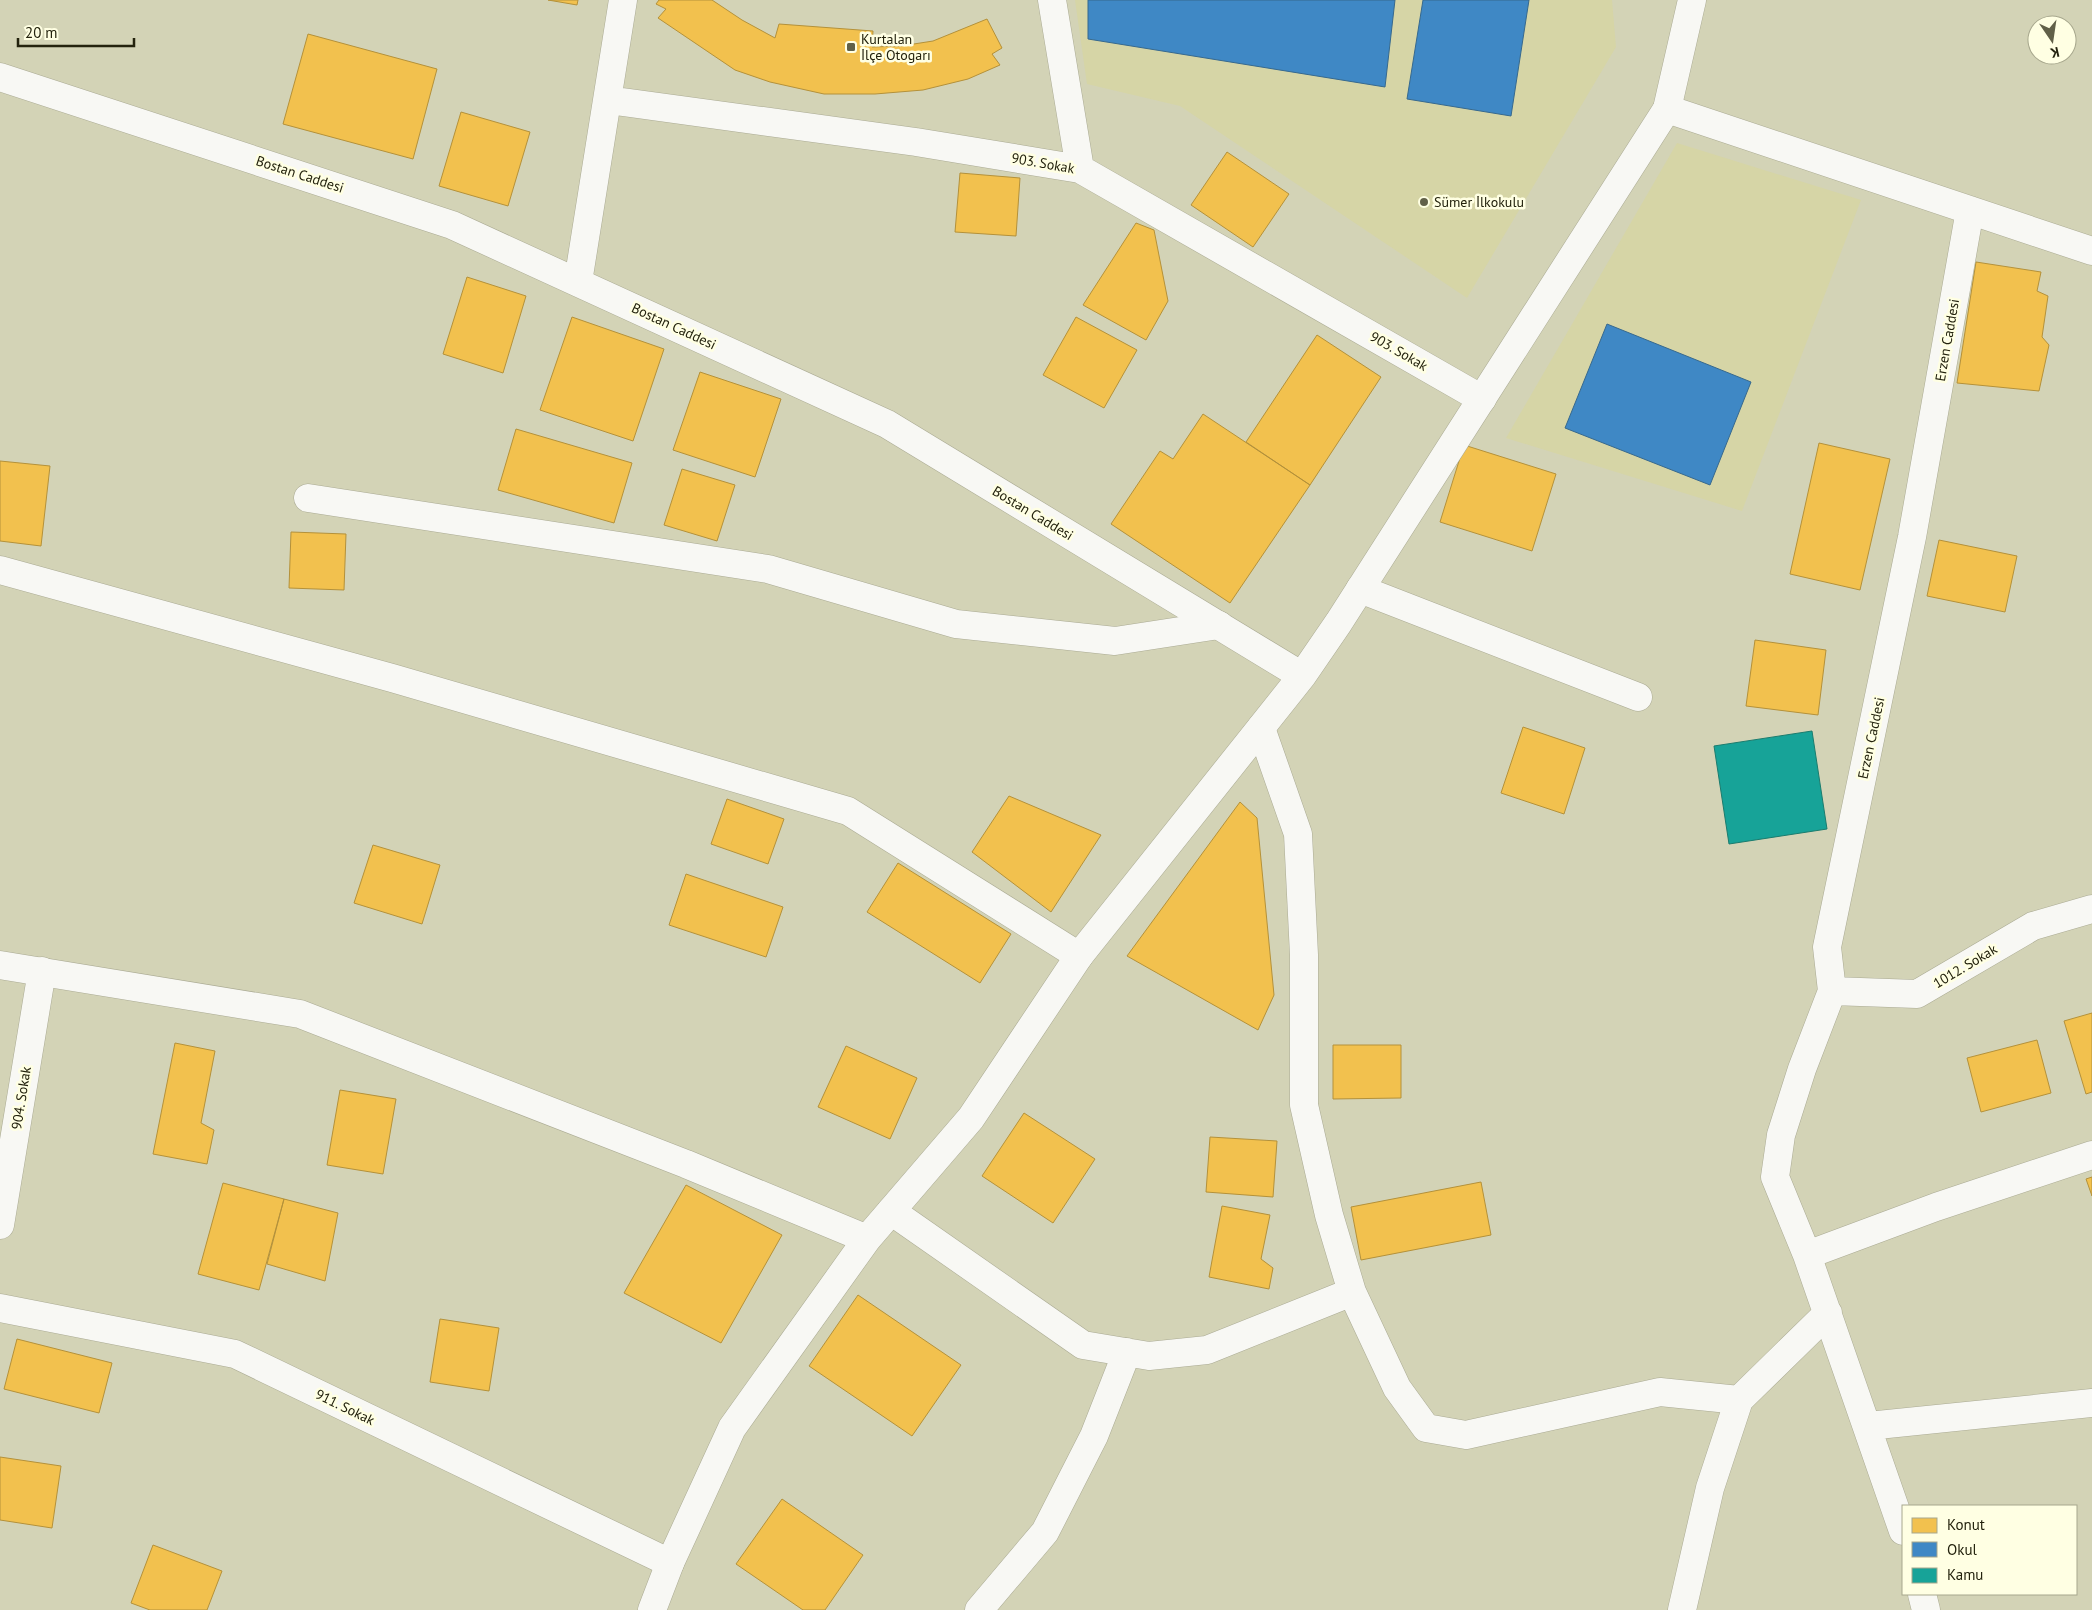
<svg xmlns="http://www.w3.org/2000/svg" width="2092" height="1610" font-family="'PT Sans',sans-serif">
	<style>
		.built { fill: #d6d5a6 }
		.homes { fill: #f2c14e; stroke: #b4913a }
		.schools { fill: #3f88c5; stroke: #37698e }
		.public { fill: #17a398; stroke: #1b7c6e }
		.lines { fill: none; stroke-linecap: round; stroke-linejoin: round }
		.street-casing { stroke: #aaaa93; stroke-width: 29 }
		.secondary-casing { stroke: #aaaa93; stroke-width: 29 }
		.street { stroke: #f8f8f4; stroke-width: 28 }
		.secondary { stroke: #f8f8f4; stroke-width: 28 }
		.poi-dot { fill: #616048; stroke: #ffffe3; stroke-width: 2 }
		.labels { text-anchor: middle; stroke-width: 5; stroke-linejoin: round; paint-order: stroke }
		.poi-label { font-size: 14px; fill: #23220d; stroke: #ffffe3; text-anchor: start }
		.street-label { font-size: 14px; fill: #23220d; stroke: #ffffe3 }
	</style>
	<rect width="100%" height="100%" fill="#d3d3b6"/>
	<path class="built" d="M1075,0H1612L1616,47L1467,298L1180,106L1087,84Z
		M1677,143L1861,200L1742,511L1506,438Z"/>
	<path class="homes" d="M548,0H578L577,5Z
		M659,0H712L742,20L775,38L779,24L873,31L872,47L901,46L933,41L987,19L1002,48L992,54L1000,65L968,79L923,90L875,94H824L770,82L735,70L658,18L666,9L656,4Z
		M308,34L437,69L413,159L283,124Z
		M461,112L530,132L508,206L439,186Z
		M1227,152L1289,194L1253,247L1191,205Z
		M960,173L1020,178L1016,236L955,232Z
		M1136,223L1154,230L1168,301L1146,340L1083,305Z
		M1976,262L2041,272L2037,291L2048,296L2042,337L2049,345L2039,391L1957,383Z
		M467,277L526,296L503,373L443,354Z
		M572,317L664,349L633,441L540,410Z
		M1076,317L1137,350L1104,408L1043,375Z
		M1317,335L1381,377L1310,485L1246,442Z
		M700,372L781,399L755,477L673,450Z
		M1203,414L1310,485L1230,603L1111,524L1160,451L1173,459Z
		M516,429L632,463L614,523L498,490Z
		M1819,443L1890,459L1860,590L1790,574Z
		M1464,445L1556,474L1532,551L1440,522Z
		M0,461L50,466L41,546L0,541Z
		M682,469L735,485L717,541L664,525Z
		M291,532L346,534L344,590L289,588Z
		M1939,540L2017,556L2005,612L1927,596Z
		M1755,640L1826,650L1818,715L1746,706Z
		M1523,727L1585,748L1564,814L1501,793Z
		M1009,796L1101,835L1051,912L972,852Z
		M727,799L784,819L768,864L711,844Z
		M1240,802L1257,818L1274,995L1258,1030L1127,956Z
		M373,845L440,865L422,924L354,903Z
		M898,863L1011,934L980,983L867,912Z
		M686,874L783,907L766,957L669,925Z
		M2092,1013V1092L2086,1094L2064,1021Z
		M2037,1040L2051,1093L1981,1112L1967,1058Z
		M175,1043L215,1051L201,1123L214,1130L207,1164L153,1154Z
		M1333,1045H1401V1098L1333,1099Z
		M846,1046L917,1078L890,1139L818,1107Z
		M340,1090L396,1099L383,1174L327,1165Z
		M1024,1113L1095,1159L1053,1223L982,1176Z
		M1210,1137L1277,1141L1273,1197L1206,1192Z
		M2092,1177V1196L2086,1179Z
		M1481,1182L1491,1235L1361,1260L1351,1207Z
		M223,1183L284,1199L259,1290L198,1274Z
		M686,1185L782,1235L721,1343L624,1293Z
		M284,1199L338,1213L325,1281L267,1264Z
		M1222,1206L1270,1215L1261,1259L1273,1268L1269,1289L1209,1277Z
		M858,1295L961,1365L912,1436L809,1366Z
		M440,1319L499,1328L489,1391L430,1382Z
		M17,1339L112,1363L99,1413L4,1389Z
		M0,1457L61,1466L52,1528L0,1520Z
		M782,1499L863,1555L825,1610H803L736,1564Z
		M153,1545L222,1571L207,1610H150L131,1603Z"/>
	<path class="schools" d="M1088,0H1395L1385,87L1088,39Z
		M1423,0H1529L1511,116L1407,99Z
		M1607,324L1751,382L1710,485L1565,428Z"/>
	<path class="public" d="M1812,731L1827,829L1729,844L1714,746Z"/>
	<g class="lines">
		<defs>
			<path id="street" d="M1052,0L1080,169
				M608,100L916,142L1080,169L1482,399
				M1667,109L2092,251
				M578,282L623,0
				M308,498L768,569L956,624L1115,641L1219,625
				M0,570L392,678L848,811L1079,956
				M1360,589L1638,697
				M1261,728L1298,834L1304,955V1105L1329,1215L1352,1292L1397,1388L1426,1428L1466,1435L1660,1392L1739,1400
				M1832,991L1917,994L2033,926L2092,909
				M891,1211L1083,1345L1149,1356L1207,1350L1352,1292
				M0,1225L42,971
				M1807,1255L1936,1207L2092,1155
				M0,1308L235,1354L670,1563
				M1868,1426L2092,1403
				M1903,1531L1807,1255L1775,1177L1781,1135L1802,1069L1832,991L1827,947L1912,537L1970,210
				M1922,1594L1926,1610
				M979,1610L1045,1532L1094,1436L1127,1352
				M1682,1610L1710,1488L1739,1400L1828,1313"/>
			<path id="secondary" d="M0,77L452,225L887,424L1302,676
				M0,965L300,1014L686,1164L867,1239
				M652,1610L670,1563L732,1428L867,1239L971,1118L1079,956L1302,676L1339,622L1667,109L1692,0"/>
		</defs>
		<use href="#street" class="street-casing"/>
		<use href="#secondary" class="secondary-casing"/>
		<use href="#street" class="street"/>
		<use href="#secondary" class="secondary"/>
	</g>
	<g class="poi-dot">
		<rect x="846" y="42" width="10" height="10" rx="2.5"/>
		<circle cx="1424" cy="202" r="5"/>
	</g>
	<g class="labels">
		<g class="poi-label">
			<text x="861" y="44">Kurtalan<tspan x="861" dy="16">İlçe Otogarı</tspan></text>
			<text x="1434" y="207">Sümer İlkokulu</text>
		</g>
		<g class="street-label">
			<text transform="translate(1043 163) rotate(10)" y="5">903. Sokak</text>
			<text transform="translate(300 174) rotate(18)" y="5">Bostan Caddesi</text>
			<text transform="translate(674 326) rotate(25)" y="5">Bostan Caddesi</text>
			<text transform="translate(1947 340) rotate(-80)" y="5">Erzen Caddesi</text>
			<text transform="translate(1399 351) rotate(30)" y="5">903. Sokak</text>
			<text transform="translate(1033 513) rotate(31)" y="5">Bostan Caddesi</text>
			<text transform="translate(1871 738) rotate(-78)" y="5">Erzen Caddesi</text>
			<text transform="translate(1965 966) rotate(-31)" y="5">1012. Sokak</text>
			<text transform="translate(21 1098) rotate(-81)" y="5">904. Sokak</text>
			<text transform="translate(345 1407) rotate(26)" y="5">911. Sokak</text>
		</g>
	</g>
	<rect x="1902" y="1505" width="175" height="90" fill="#ffffe3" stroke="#a7a78d"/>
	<rect x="1912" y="1518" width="25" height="15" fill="#f2c14e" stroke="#a7a78d"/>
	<text x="1947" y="1530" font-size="15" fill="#23220d">Konut</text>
	<rect x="1912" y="1542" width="25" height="15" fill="#3f88c5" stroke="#a7a78d"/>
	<text x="1947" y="1555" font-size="15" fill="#23220d">Okul</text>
	<rect x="1912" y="1568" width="25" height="15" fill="#17a398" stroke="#a7a78d"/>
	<text x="1947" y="1580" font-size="15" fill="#23220d">Kamu</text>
	<g transform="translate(2052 40) rotate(167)"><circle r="24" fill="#ffffe3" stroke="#a7a78d"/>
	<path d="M0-4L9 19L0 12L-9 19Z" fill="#616048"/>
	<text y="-8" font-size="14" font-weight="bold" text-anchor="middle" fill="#23220d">K</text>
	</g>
	<path d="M18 38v8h116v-8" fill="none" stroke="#23220d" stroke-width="2.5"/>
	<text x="25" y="38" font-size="15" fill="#23220d" stroke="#ffffe3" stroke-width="4" paint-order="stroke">20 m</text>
</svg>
